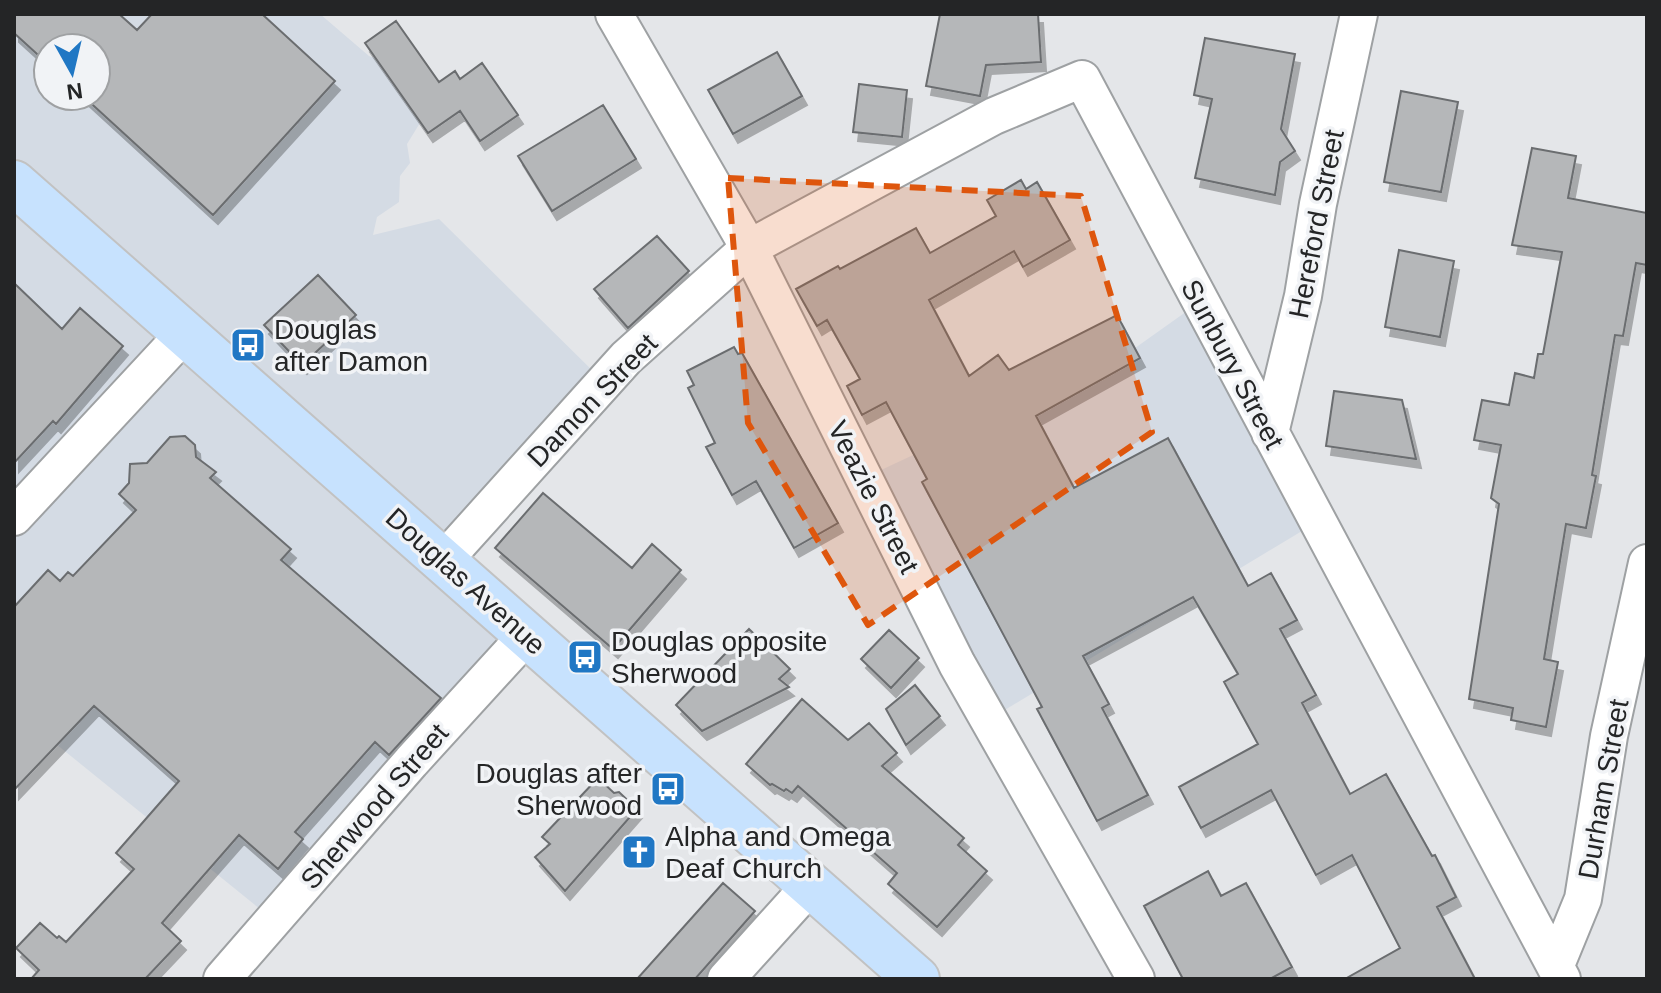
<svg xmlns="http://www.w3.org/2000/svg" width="1661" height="993" font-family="Helvetica,sans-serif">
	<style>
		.built { fill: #d4dbe4; fill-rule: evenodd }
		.building { fill: #b5b7b9; stroke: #6b6d6f; stroke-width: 2; filter: url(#shadow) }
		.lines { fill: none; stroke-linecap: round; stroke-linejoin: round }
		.street-casing { stroke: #9ea1a3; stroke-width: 40 }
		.primary-casing { stroke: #c2c2c2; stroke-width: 48 }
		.street { stroke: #fff; stroke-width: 36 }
		.primary { stroke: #c7e2fe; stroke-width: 44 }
		.marked { fill: #de560d; fill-opacity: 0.2; stroke: #de560d; stroke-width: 6; stroke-dasharray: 16 10; stroke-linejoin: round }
		.labels { text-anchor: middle; stroke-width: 7; stroke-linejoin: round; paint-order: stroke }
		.street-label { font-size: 28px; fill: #242526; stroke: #f1f3f6 }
		.poi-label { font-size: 28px; fill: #242526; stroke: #f1f3f6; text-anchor: start }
	</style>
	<defs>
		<filter id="shadow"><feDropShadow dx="5" dy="9" stdDeviation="0" flood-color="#0004"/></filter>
	</defs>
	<rect width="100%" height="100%" fill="#e4e6e9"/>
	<path class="built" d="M14,14H320L369,56L392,64L423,118L407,144L410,163L400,176L399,202L377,217L373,235L439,219L602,380L449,555L518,631L271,918L14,710ZM48,48H96V96H48Z
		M1190,309L1307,528L988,720L864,478L1121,358Z"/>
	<path class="building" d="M14,14H119L137,30L152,14H262L335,81L213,215L83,96H96V48H48V64L14,33Z
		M940,14H1038L1041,62L986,65L980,96L926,86Z
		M396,21L439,82L455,71L460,79L482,63L518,115L480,141L460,111L428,133L365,43Z
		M1205,38L1295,54L1281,129L1295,151L1280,162L1275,195L1195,178L1212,99L1194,95Z
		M777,52L802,96L733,134L708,90Z
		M859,84L907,90L902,137L853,132Z
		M1401,91L1458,102L1441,192L1384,182Z
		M603,105L636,159L552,211L518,156Z
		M1532,148L1576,156L1568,198L1647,213V265L1636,263L1623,336L1615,335L1592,475L1596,476L1586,528L1566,524L1544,659L1558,662L1546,727L1511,720L1513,708L1469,699L1499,504L1491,498L1501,445L1474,440L1482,400L1509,405L1515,373L1534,378L1538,354H1543L1562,252L1512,245Z
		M1021,180L1026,189L1037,182L1070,240L1023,267L1014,251L929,300L969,376L998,355L1009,370L1117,315L1140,358L1036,416L1074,488L1168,438L1248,586L1271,573L1297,620L1280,629L1316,695L1302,703L1350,794L1386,774L1432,856L1435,855L1456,897L1437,907L1475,979H1345L1400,948L1352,855L1316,875L1271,790L1201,828L1179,787L1258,744L1224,682L1238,674L1193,597L1083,656L1109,704L1102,708L1148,795L1097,821L1037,709L1042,707L922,482L927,479L886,402L862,415L847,386L860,379L827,320L817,326L796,289L838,266L840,269L916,228L930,253L996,216L987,200Z
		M657,236L689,271L628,328L594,289Z
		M1399,250L1454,261L1440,337L1385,327Z
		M318,275L356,315L302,365L264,325Z
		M14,283L62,329L80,308L123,346L56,424L53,421L14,463Z
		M734,347L738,354L742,353L838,523L794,548L756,481L732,495L706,447L715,443L688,388L694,385L687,371Z
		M1334,391L1402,400L1416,459L1326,446Z
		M185,436L195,445L196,457L216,472L210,478L291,549L281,560L441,698L389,755L375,742L295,832L303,839L278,869L239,835L162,923L181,941L145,979H31L39,970L16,948L40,923L57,938L59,936L66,942L134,869L116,853L179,781L94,706L14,790V607L48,570L60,581L68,572L73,576L136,510L119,494L129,483L130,464L147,463L170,437Z
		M543,493L632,568L652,544L681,570L613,649L495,548Z
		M749,629L790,669L779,679L789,687L702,731L676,705Z
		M889,630L919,658L891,688L861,659Z
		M915,685L940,716L906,745L886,709Z
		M802,699L848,740L869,723L897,753L882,766L964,838L958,845L987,871L937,927L888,884L897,873L798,786L792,793L786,789L784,791L772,784L770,785L746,764Z
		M598,778L614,793L619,792L637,809L565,891L535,857L550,844L542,837Z
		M1208,871L1221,896L1246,883L1292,967L1270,979H1183L1144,906Z
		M723,883L755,911L695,979H637Z"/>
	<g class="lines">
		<defs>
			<path id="street" d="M614,14L749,248L957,664L1136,979
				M1270,433L1303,296L1318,204L1359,14
				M14,517L185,333
				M444,560L626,358L749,248L994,116L1082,79L1562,979
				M1556,965L1583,899L1609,736L1647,563
				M222,979L411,762L527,635
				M726,979L810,886"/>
			<path id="primary" d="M14,183L917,979"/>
		</defs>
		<use href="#street" class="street-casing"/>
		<use href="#primary" class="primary-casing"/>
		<use href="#street" class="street"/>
		<use href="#primary" class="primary"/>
	</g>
	<path class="marked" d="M728,178L1081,196L1152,432L868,625L748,423Z"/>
	<defs>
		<symbol id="bus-square" viewBox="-11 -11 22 22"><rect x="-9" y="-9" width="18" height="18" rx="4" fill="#2077c4" stroke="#f1f3f6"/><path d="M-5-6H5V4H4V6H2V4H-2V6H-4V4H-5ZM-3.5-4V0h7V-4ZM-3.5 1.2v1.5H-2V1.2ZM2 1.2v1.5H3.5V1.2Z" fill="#fff"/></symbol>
		<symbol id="church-square" viewBox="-11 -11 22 22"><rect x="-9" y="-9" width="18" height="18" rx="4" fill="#2077c4" stroke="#f1f3f6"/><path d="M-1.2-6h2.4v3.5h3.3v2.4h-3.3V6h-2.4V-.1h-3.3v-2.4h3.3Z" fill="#fff"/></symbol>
	</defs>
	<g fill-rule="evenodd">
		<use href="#bus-square" x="228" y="325" width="40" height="40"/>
		<use href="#bus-square" x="565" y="637" width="40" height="40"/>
		<use href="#bus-square" x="648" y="769" width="40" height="40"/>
		<use href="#church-square" x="619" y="832" width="40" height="40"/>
	</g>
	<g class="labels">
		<g class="street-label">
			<text transform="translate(1316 224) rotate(-79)" y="10">Hereford Street</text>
			<text transform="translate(1233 364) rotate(62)" y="10">Sunbury Street</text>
			<text transform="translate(592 400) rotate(-46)" y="10">Damon Street</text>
			<text transform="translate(874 497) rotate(63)" y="10">Veazie Street</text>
			<text transform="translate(466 581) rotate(42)" y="10">Douglas Avenue</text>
			<text transform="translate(1603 789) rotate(-80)" y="10">Durham Street</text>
			<text transform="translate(374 806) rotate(-49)" y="10">Sherwood Street</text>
		</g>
		<g class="poi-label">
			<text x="274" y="339">Douglas<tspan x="274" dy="32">after Damon</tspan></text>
			<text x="611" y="651">Douglas opposite<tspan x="611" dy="32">Sherwood</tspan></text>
			<text x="642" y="783" text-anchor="end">Douglas after<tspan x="642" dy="32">Sherwood</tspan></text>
			<text x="665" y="846">Alpha and Omega<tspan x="665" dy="32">Deaf Church</tspan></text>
		</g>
	</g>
	<rect width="1661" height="993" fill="none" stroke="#242526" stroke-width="32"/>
	<g transform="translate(72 72) rotate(172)"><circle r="38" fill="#f1f3f6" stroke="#9fa1a3" stroke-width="2"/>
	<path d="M0-6L14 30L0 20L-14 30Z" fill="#2077c4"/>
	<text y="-12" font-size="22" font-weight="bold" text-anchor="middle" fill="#242526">N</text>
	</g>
</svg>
